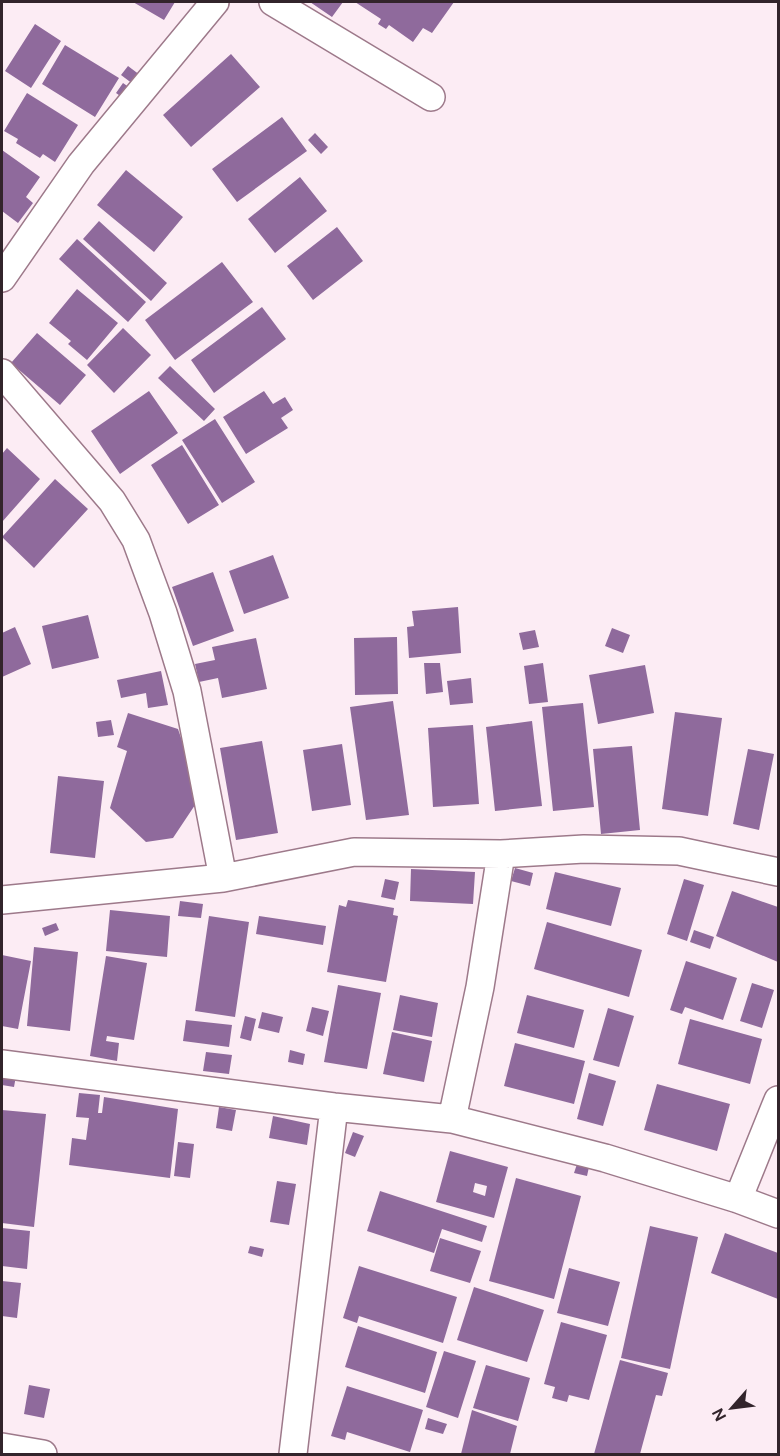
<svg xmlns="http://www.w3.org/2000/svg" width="780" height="1456" font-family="'DM Sans',sans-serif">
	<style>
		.building { fill: #8f6a9c; fill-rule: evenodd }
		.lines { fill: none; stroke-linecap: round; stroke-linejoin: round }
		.minor-casing { stroke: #9d798a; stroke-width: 30 }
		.minor { stroke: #fff; stroke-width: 27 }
	</style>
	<rect width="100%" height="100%" fill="#fcecf4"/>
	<path class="building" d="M133,2H175L164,20Z
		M310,2H343L332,17Z
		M355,2H454L432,33L423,28L413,42L389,25L386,29L378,24L381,19Z
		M35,24L61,41L31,88L5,71Z
		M65,45L119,78L95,117L42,84Z
		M231,54L260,87L191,147L163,115Z
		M128,66L140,75L133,84L121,75Z
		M123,83L133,90L126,100L116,93Z
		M27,93L78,125L55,162L43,154L40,158L16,143L18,139L4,131Z
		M282,117L307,151L237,202L212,169Z
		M315,133L328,147L321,154L308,140Z
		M2,150L40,177L26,197L33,203L18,223L2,211Z
		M126,170L183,217L154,252L97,205Z
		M300,177L327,211L275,253L248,219Z
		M99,221L167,283L151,301L83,239Z
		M337,227L363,261L313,300L287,266Z
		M77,239L146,302L128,322L59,259Z
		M222,262L253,302L175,360L145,320Z
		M77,289L118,323L87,360L68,344L71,341L49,323Z
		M262,307L286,339L214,393L191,360Z
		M123,328L151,355L114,393L87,365Z
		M37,333L86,375L60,405L11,363Z
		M170,366L215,409L204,421L158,378Z
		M149,391L178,433L120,474L91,431Z
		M264,391L273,404L285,397L293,410L281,418L288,428L246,454L223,417Z
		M215,419L255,482L222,503L182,440Z
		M182,445L219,505L188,524L151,465Z
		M7,448L40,479L2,522V454Z
		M55,479L88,509L34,568L2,537Z
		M273,555L289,598L244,614L229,571Z
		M213,572L234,631L193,646L172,587Z
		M458,607L461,653L409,658L407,627L414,626L412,611Z
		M88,615L99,658L52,669L42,626Z
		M15,627L31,664L2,677V633Z
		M612,628L630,635L623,653L605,646Z
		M535,630L539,647L523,650L519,633Z
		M397,637L398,694L355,695L354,638Z
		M256,638L267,689L222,698L218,678L199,682L195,664L215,660L212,647Z
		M424,663H440L443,692L426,694Z
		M543,663L548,702L529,704L524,666Z
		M645,665L654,713L598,724L589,675Z
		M161,671L168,705L148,708L146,693L121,698L117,680Z
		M471,678L473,703L450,705L447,681Z
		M393,701L409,815L366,820L350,707Z
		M583,703L594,807L553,811L542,707Z
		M675,712L722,718L708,816L662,809Z
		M128,713L178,729L201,796L173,838L146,842L110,808L127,751L117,747Z
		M111,720L114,735L98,737L96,722Z
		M532,721L542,806L495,811L486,727Z
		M473,725L479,804L433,807L428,728Z
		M262,741L278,833L236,840L220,748Z
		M342,744L351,805L312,811L303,750Z
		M632,746L640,830L601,834L593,749Z
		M748,749L774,754L759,830L733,824Z
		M58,776L104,781L95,858L50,853Z
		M515,868L533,873L530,886L511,881Z
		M411,869L475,872L473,904L410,901Z
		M555,872L621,888L611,926L546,909Z
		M385,879L399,882L395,900L381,897Z
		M684,879L704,885L687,941L667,934Z
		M732,891L778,907V962L716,936Z
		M348,900L394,908L393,915L398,916L386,982L327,972L339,905L346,907Z
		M180,901L203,904L201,918L178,916Z
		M110,910L170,916L167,957L106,951Z
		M209,916L249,922L235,1017L195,1011Z
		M259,916L326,926L323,945L256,934Z
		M547,922L642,950L629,997L534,969Z
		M56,923L59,930L45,936L42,928Z
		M694,930L714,937L710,949L690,942Z
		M34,947L78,952L70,1031L27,1026Z
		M2,955L31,961L18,1029L2,1026Z
		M106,956L147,963L134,1040L107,1036L106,1041L119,1043L117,1061L90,1056Z
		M686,961L737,978L723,1020L685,1007L682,1014L670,1010Z
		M752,983L774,990L762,1028L740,1021Z
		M338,985L381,993L367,1069L324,1062Z
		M400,995L438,1003L432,1037L393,1030Z
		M527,995L584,1010L574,1048L517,1033Z
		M312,1007L329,1011L323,1036L306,1031Z
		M608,1008L634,1016L619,1067L593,1060Z
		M262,1012L283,1017L279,1033L258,1028Z
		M245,1016L256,1019L251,1041L240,1038Z
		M690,1019L762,1039L750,1084L678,1064Z
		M186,1020L232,1025L229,1047L183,1041Z
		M392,1032L432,1041L424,1082L383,1074Z
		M515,1043L585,1061L574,1104L504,1086Z
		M290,1050L305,1054L303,1065L288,1062Z
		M206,1052L232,1055L229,1074L203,1071Z
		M589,1073L616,1081L603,1126L577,1119Z
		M2,1074L16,1076L14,1087L2,1085Z
		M657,1084L730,1104L717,1151L644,1130Z
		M79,1093L100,1095L98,1113H102L104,1097L178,1109L170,1178L69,1165L72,1138L86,1140L89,1118L76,1117Z
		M219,1107L236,1110L232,1131L216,1128Z
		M2,1110L46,1114L34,1227L2,1223Z
		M273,1116L310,1124L307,1145L269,1138Z
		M353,1132L364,1136L355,1157L345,1153Z
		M178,1142L194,1144L190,1178L174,1176Z
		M450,1151L508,1167L494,1218L436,1202ZM475,1183L487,1186L485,1196L473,1192Z
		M577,1164L589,1167L587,1176L574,1173Z
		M516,1178L581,1196L554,1299L489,1281Z
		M277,1181L296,1184L289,1225L270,1222Z
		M380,1191L487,1226L482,1242L442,1229L434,1253L367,1231Z
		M650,1226L698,1237L670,1369L621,1358Z
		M2,1228L30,1231L27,1269L2,1266Z
		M725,1233L778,1253V1299L711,1273Z
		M440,1238L481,1251L470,1283L430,1271Z
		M250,1246L264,1249L262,1257L248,1253Z
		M359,1266L457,1297L443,1343L359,1316L357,1323L343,1318Z
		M569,1268L620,1282L608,1326L557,1313Z
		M2,1281L21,1283L17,1318L2,1316Z
		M474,1287L544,1310L527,1362L457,1340Z
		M561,1322L607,1335L589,1400L569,1395L567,1402L552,1398L555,1387L544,1384Z
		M358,1326L437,1352L425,1393L345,1367Z
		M444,1351L476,1361L458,1418L426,1407Z
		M620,1360L668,1373L662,1396L656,1395L640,1454H594Z
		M486,1365L530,1378L518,1421L473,1408Z
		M29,1385L50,1389L44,1418L24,1414Z
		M347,1386L423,1410L410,1452L347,1432L345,1440L331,1436Z
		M472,1410L517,1426L510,1454H461Z
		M428,1418L447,1424L443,1434L425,1429Z"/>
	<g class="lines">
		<defs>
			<path id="minor" d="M273,2L431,97
				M2,278L81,164L215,2
				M2,373L112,501L136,540L163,613L187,691L223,878
				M2,900L223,878L354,852L501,854L584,849L679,851L778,872
				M2,1064L334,1107L452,1119L605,1158L738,1199L778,1214
				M452,1119L480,987L501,854
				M738,1199L778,1100
				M2,1447L43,1454
				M293,1454L334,1107"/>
		</defs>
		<use href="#minor" class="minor-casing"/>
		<use href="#minor" class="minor"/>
	</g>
	<rect width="780" height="1456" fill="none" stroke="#32242b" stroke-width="6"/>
	<g transform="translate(732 1408) rotate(242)" stroke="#fcecf4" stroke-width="4.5" paint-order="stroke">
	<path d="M0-4.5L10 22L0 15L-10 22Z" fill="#32242b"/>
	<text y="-9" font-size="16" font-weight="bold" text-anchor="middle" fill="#32242b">N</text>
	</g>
</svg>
